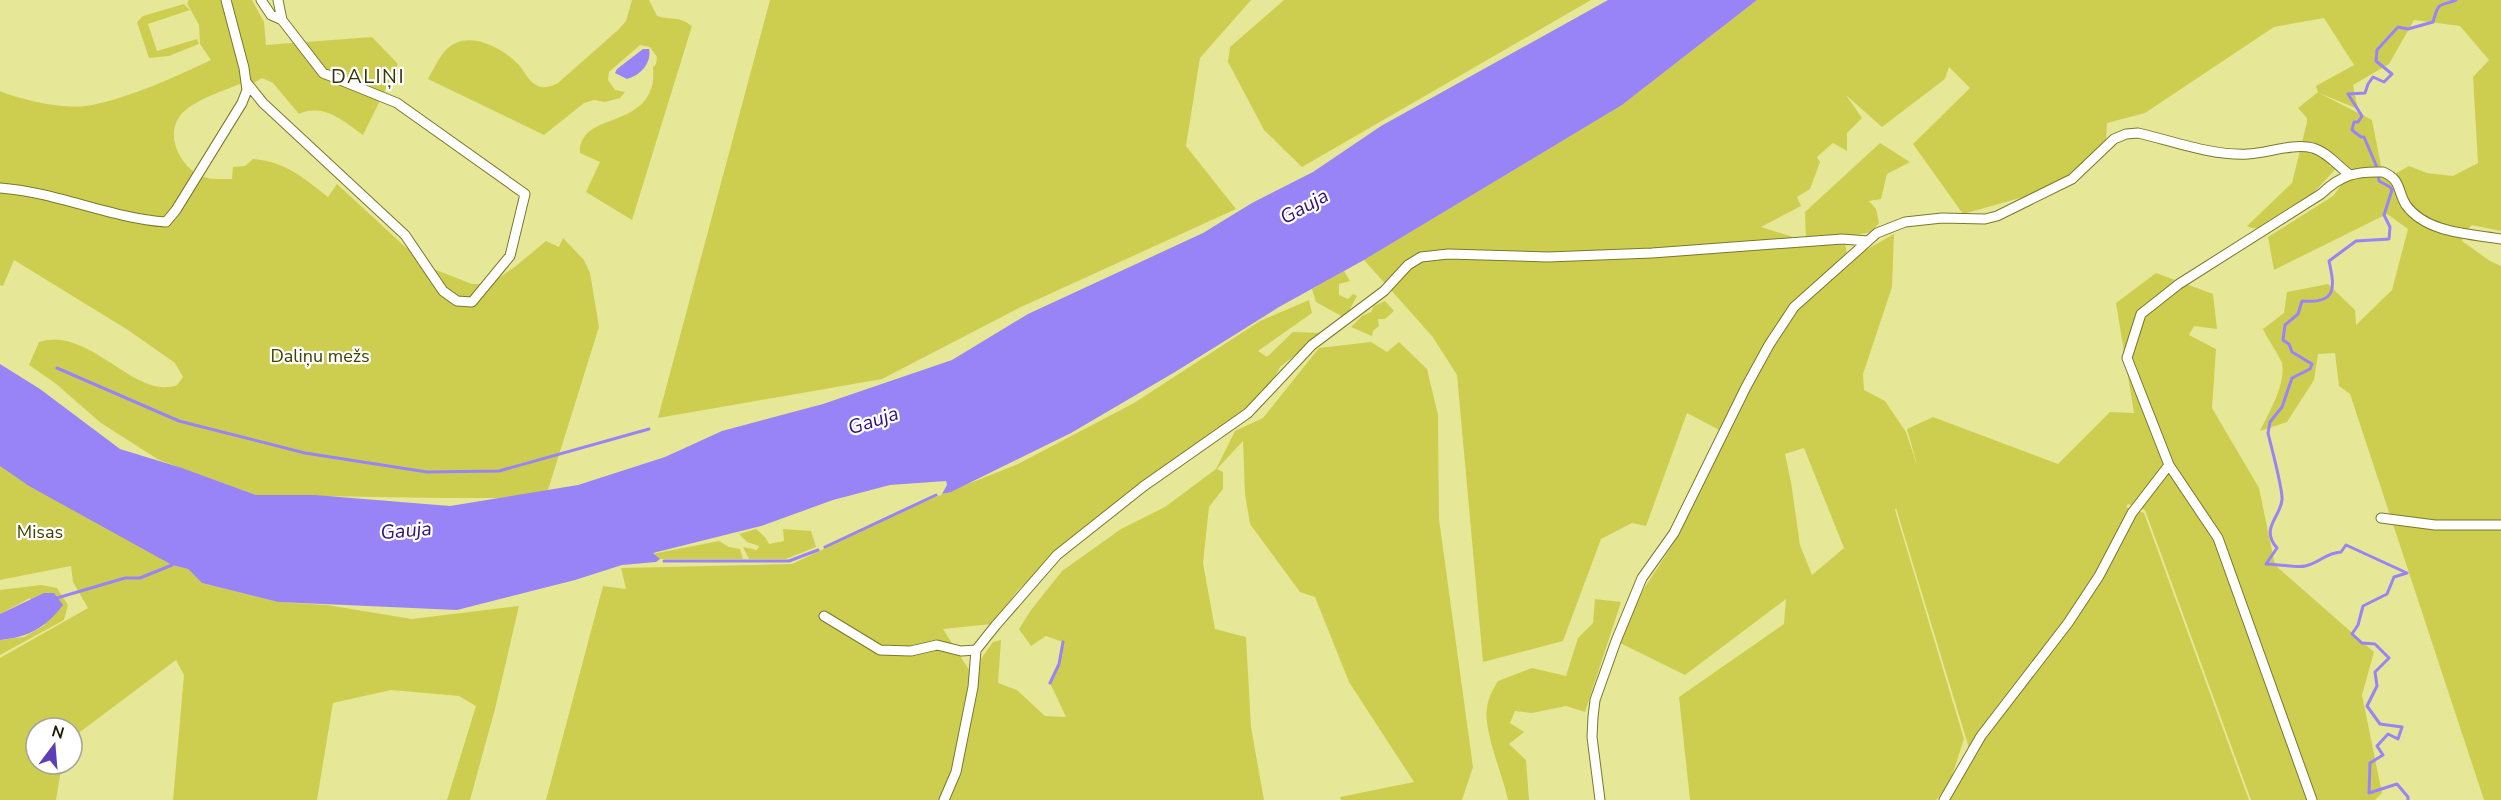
<svg xmlns="http://www.w3.org/2000/svg" width="2501" height="800" font-family="'Nunito Sans',sans-serif">
	<style>
		.green { fill: #cdce50; fill-rule: evenodd }
		.water { fill: #9884f6 }
		.lines { fill: none; stroke-linecap: round; stroke-linejoin: round }
		.stream { stroke: #9884f6; stroke-width: 3 }
		.street-casing { stroke: #79792a; stroke-width: 11 }
		.street { stroke: #fff; stroke-width: 9 }
		.labels { text-anchor: middle; stroke-width: 4.5; stroke-linejoin: round; paint-order: stroke }
		.park-label { font-size: 18px; fill: #414102; stroke: #fff }
		.neighbourhood-label { font-size: 20px; letter-spacing: 1.5px; fill: #35350b; stroke: #fff }
		.water-label { font-size: 20px; font-style: italic; fill: #341177; stroke: #fff }
	</style>
	<rect width="100%" height="100%" fill="#e6e898"/>
	<path class="green" d="M189,0H252L264,22L266,45L372,37L398,64L363,135C343,121 324,103 299,114L273,83L262,78L247,87L245,82C226,90 192,100 180,116C165,135 180,165 199,175C208,180 222,179 232,179L233,167L245,166L253,159C286,162 302,177 328,197L337,184L426,266L472,284H490L516,266L546,241L559,247L563,238L584,260L590,273L599,327L547,493L500,498H439L256,495L159,460L101,423L55,383L29,365L39,342C89,325 135,401 177,385L183,377L175,363L128,330L14,260L3,286L0,285V91C21,100 62,109 86,106C125,100 175,77 211,60L200,44L199,25L187,3Z
		M632,0H649L657,16C673,21 677,15 692,26L632,220L586,192L600,162L580,153C579,113 640,129 652,86C654,80 653,73 653,67L656,64L657,57L650,47L640,45L609,72L608,80L615,90L625,92L620,98L605,102L594,100L584,103L544,135L428,79C433,70 438,59 445,51C466,28 501,47 518,64C525,71 527,80 536,85C544,89 550,87 558,83L618,30L626,21Z
		M770,0H1251L1200,58L1186,146L1236,209L1021,307L882,379L658,418Z
		M1284,0H1591L1302,167L1264,130L1228,62L1230,47Z
		M1757,0H2501V231L2472,225L2466,231L2462,241L2490,261L2501,266V800H2484L2350,394L2339,386L2335,353L2318,354L2314,380L2287,422L2260,431C2269,412 2286,385 2282,363C2281,359 2266,336 2263,329L2284,313L2287,292L2328,284L2355,310L2356,325L2392,290L2408,229L2387,214L2274,270L2268,237L2333,196L2353,170L2337,156L2329,166L2336,168C2321,186 2272,240 2247,226L2292,183L2307,122V118L2298,108L2318,92L2316,86L2354,65L2324,18L2274,27L2145,113L2107,123L2106,141L2072,175L2027,196L1963,214L1913,144L1970,88L1949,67L1945,79L1882,127L1846,95L1862,118L1847,133V151L1833,143L1817,157L1820,162L1810,189L1797,197L1801,206L1761,227L1806,241L1805,212L1880,143L1910,162L1887,174L1881,199L1869,201L1876,209L1879,223L1872,232L1844,237L1848,260L1894,234L1892,287L1863,374L1864,390L1885,401L1906,432L1918,468L1907,429L1933,417L2058,464L2110,412L2134,413L2116,303L2156,273L2213,294L2217,329L2194,326L2189,335L2216,349L2212,408L2259,488L2275,565L2374,652L2362,695L2382,793L2375,800H2251L2145,510L2128,504L2126,507L2144,513L2249,800H1948L1972,758L1896,508L1895,510L1964,739L1949,785L1936,800H1690L1679,697L1784,624L1786,599L1685,675L1616,641L1645,587L1677,538L1723,432L1687,413L1646,526L1632,523L1601,539L1563,641L1483,662L1457,375L1432,336L1364,260L1622,105ZM2414,20L2460,26L2489,60L2473,77L2478,163L2453,176L2427,173L2409,166L2391,176L2381,166L2372,120L2319,93L2358,109L2353,85L2389,64ZM1804,448L1844,548L1812,575L1800,545L1791,482L1785,454Z
		M184,4L190,10L148,24L157,51L197,39L199,44L169,56L149,58L137,22L143,16Z
		M1344,271L1350,281L1339,284V295L1348,299L1353,294L1357,296L1345,318L1316,302L1312,289Z
		M1309,300L1312,313L1258,351L1267,357L1293,332L1323,333L1280,367L1262,403L1175,466L1083,528L1018,590L992,624L943,629L971,673L993,642L1001,640L998,683L1017,690L1045,716L1066,717L1050,683L1059,664L1063,642L1046,636L1031,646L1019,629L1031,610L1062,571L1121,529L1165,507L1216,469L1235,431L1263,418L1319,348L1371,342L1387,352L1399,342L1427,369L1438,415L1439,519L1473,767L1462,800H1341L1340,797L1414,782L1349,682L1315,597L1300,592L1250,524L1245,494L1243,441L1217,469L1223,472V489L1209,507L1203,563L1215,629L1246,637L1251,727L1264,800H546L603,586L626,589L621,568L792,564L918,504L1018,464L1134,403L1260,321Z
		M1385,301L1394,311L1385,319H1378L1379,326L1373,331L1372,336L1351,327L1362,316L1371,312L1374,306Z
		M0,462L172,565L188,569L202,583L278,602L327,605L412,619L519,606L495,709L470,800H447L476,706L459,696L391,690L333,703L317,800H173L184,675L176,660L72,738V728H36V764H62L56,800H0V658L88,608L73,582L71,566L0,580Z
		M756,529L765,537L769,544L784,541L783,529L811,531L816,547L786,559H749L743,547L757,550L759,546L747,542L739,534Z
		M719,541L729,547L740,549L743,559H660L652,554Z
		M41,585L57,588L68,605L64,620L0,655V640L24,637L45,625L30,598L0,614V590Z
		M1595,599L1621,602L1585,712L1566,706L1532,713L1515,711L1510,723L1524,732L1509,744L1526,760L1529,800H1508C1503,776 1483,730 1487,708C1488,698 1493,689 1498,681L1532,668L1566,676L1578,638L1593,623Z"/>
	<path class="water" d="M1608,0H1757L1622,105L1364,260L1279,307L1175,372L1071,433L951,492L942,494L947,485L946,481L890,485L833,500L761,526L653,553L660,559L656,562L622,565L575,580L457,610L278,602L202,583L188,569L172,565L29,486L0,466V364L40,389L120,449L182,468L256,495H315L450,506L578,485L665,457L722,431L823,404L952,360L1028,314L1203,233L1252,203L1313,172L1381,126Z
		M643,49H649C652,63 640,76 627,79L615,73L617,69Z
		M44,593H54L63,605C45,628 29,637 0,640V614Z"/>
	<g class="lines">
		<path class="stream" d="M57,368L179,421L305,453L427,472L499,471L649,429
			M825,547L936,495
			M664,561H789L818,550
			M57,598L125,578H140L172,565
			M1050,683L1059,664L1063,642
			M2408,800V797L2397,784L2369,793L2370,763L2383,755L2377,746L2388,734L2398,739L2402,727L2380,724L2367,706L2377,686L2375,672L2389,658L2375,644L2362,643L2352,634L2358,625L2363,606L2387,594L2394,577L2407,573L2346,545L2341,552C2325,553 2320,563 2305,566C2299,568 2276,564 2266,564L2277,548C2260,528 2280,518 2282,500C2283,489 2271,446 2268,433L2270,422L2282,407L2292,378L2310,369L2312,364L2292,352L2289,344L2283,340L2285,325L2298,314L2302,301C2337,304 2335,288 2329,261L2356,241L2389,239L2390,227L2384,215L2392,190L2390,187L2379,181L2376,165L2364,137H2361L2352,130L2354,122H2358L2362,116L2348,94L2365,93L2368,84L2373,77L2384,82L2392,74L2376,61L2377,50L2398,27L2408,29L2433,22C2439,0 2439,7 2456,0"/>
		<defs>
			<path id="street" d="M261,0L271,15L282,20L278,0
				M247,83L263,103L405,235L443,291L457,301L472,302L510,256L525,194L397,103L323,73L282,20
				M0,188C56,192 110,218 166,222L176,210L242,103L247,90L244,68L226,0
				M2169,465L2218,538L2312,800
				M2381,518L2435,525H2501
				M824,616L880,650L911,651L937,645L961,651L976,650
				M944,800L956,772L973,687L976,650L996,625L1057,555L1144,486L1248,413L1312,345L1384,291L1408,265L1421,257L1448,254L1548,257L1652,253L1842,239L1868,241
				M1600,800L1592,737L1593,717L1595,700L1616,641L1642,578L1674,533L1746,387L1769,345L1794,307L1877,233L1905,222L1942,218L1985,219L1997,216L2072,179L2114,139L2126,134L2138,133C2173,141 2212,156 2248,154C2269,153 2292,143 2313,148C2327,152 2338,166 2350,175
				M1944,800L1981,736L2068,623L2099,576L2132,513L2169,465L2127,358L2141,314L2179,284L2321,194C2341,175 2355,171 2383,172C2402,180 2397,191 2406,205C2426,233 2470,234 2501,239"/>
		</defs>
		<use href="#street" class="street-casing"/>
		<use href="#street" class="street"/>
	</g>
	<g class="labels">
		<g class="park-label">
			<text x="320" y="362">Daliņu mežs</text>
			<text x="40" y="538">Misas</text>
		</g>
		<g class="neighbourhood-label">
			<text x="368" y="83">DALIŅI</text>
		</g>
		<g class="water-label">
			<text transform="translate(1304 206) rotate(-29)" y="7">Gauja</text>
			<text transform="translate(873 420) rotate(-18)" y="7">Gauja</text>
			<text transform="translate(406 530) rotate(-5)" y="7">Gauja</text>
		</g>
	</g>
	<g transform="translate(54 746) rotate(16)"><circle r="28" fill="#ffffff" stroke="#a4a499" stroke-width="1.5"/>
	<path d="M0-4.5L10 22L0 15L-10 22Z" fill="#5d3eb7"/>
	<text y="-9" font-size="16" font-weight="bold" text-anchor="middle" fill="#1b1b00">N</text>
	</g>
</svg>
